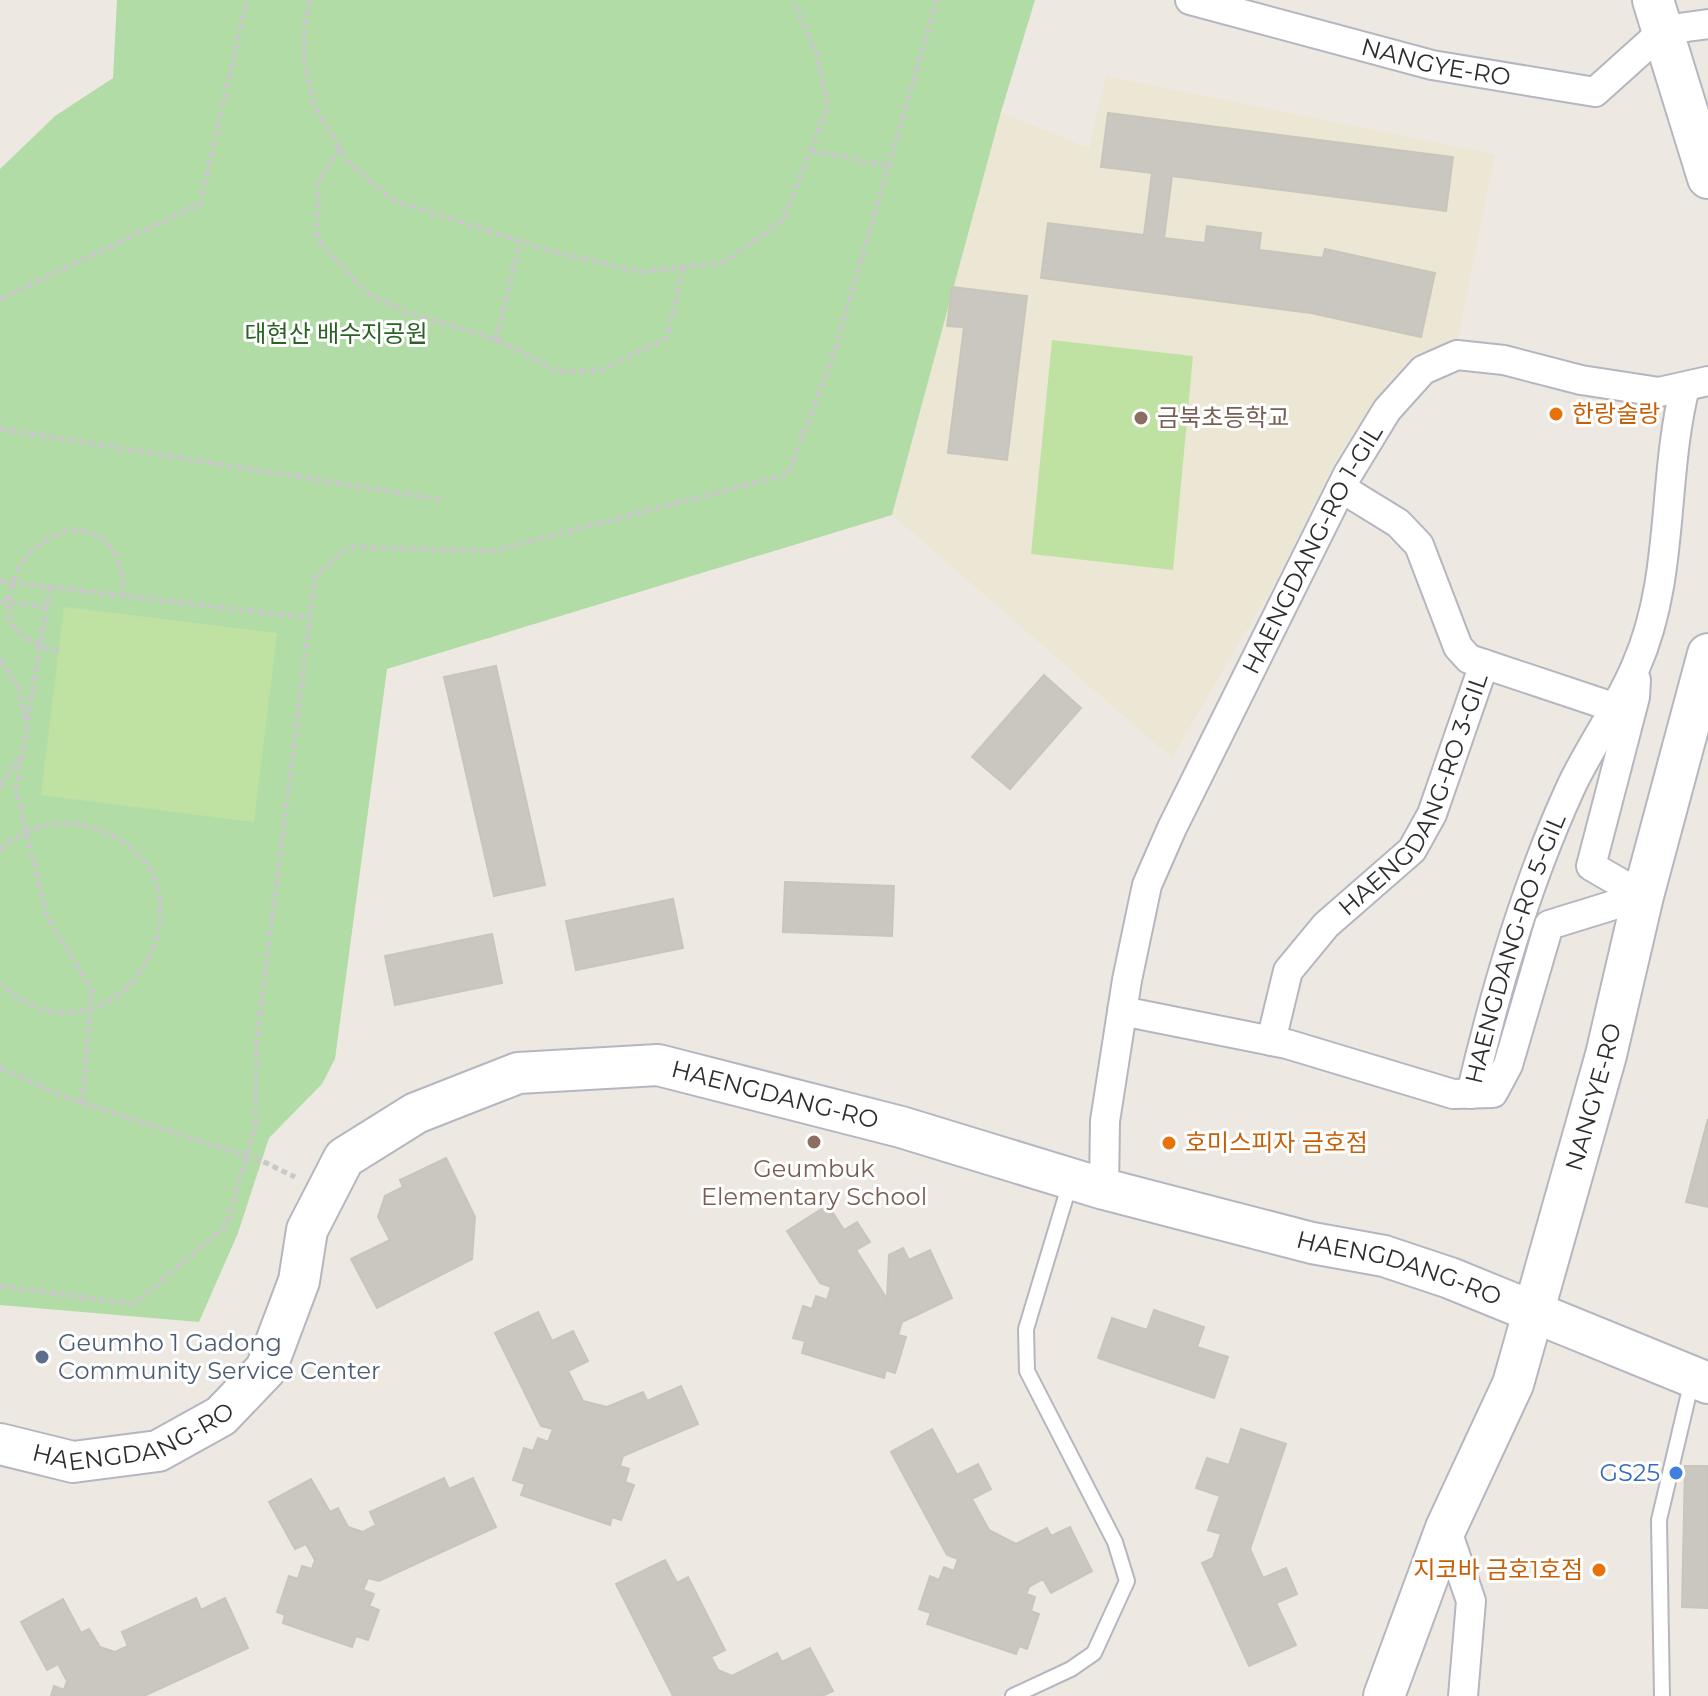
<svg xmlns="http://www.w3.org/2000/svg" width="1708" height="1696" font-family="Montserrat,'Noto Sans KR',sans-serif">
	<style>
		.education { fill: #ece7d4 }
		.green { fill: #b2dca6 }
		.pitch { fill: #bfe2a3 }
		.building { fill: #c9c7c0; stroke: #c8c5bb; stroke-width: 2 }
		.lines { fill: none; stroke-linecap: round; stroke-linejoin: round }
		.service-casing { stroke: #b5b6bf; stroke-width: 18 }
		.minor-casing { stroke: #b5b6bf; stroke-width: 32 }
		.secondary-casing { stroke: #b5b6bf; stroke-width: 44 }
		.path { stroke: #c8c8c8; stroke-width: 5; stroke-dasharray: 6 4; stroke-linecap: butt }
		.service { stroke: #fff; stroke-width: 14 }
		.minor { stroke: #fff; stroke-width: 28 }
		.secondary { stroke: #fff; stroke-width: 40 }
		.food-dot { fill: #e8710a; stroke: #fff; stroke-width: 3 }
		.education-dot { fill: #8d6e63; stroke: #fff; stroke-width: 3 }
		.service-dot { fill: #5c6f8a; stroke: #fff; stroke-width: 3 }
		.shop-dot { fill: #3f7fe0; stroke: #fff; stroke-width: 3 }
		.labels { text-anchor: middle; stroke-width: 6; stroke-linejoin: round; paint-order: stroke }
		.street-label { font-size: 24px; fill: #2d2d2d; stroke: #fff }
		.park-label { font-size: 24px; fill: #2a6325; stroke: #fff }
		.food-label { font-size: 24px; fill: #c56008; stroke: #fff; text-anchor: start }
		.education-label { font-size: 24px; fill: #785e54; stroke: #fff; text-anchor: start }
		.service-label { font-size: 24px; fill: #4e5e75; stroke: #fff; text-anchor: start }
		.shop-label { font-size: 24px; fill: #366cbe; stroke: #fff; text-anchor: end }
	</style>
	<rect width="100%" height="100%" fill="#ede9e2"/>
	<path class="education" d="M1106,76L1495,154L1457,344L1416,353L1387,383L1339,454L1277,578L1172,758L892,515L1001,112L1089,148Z"/>
	<path class="green" d="M117,0H1035L1001,112L892,515L387,669L335,1059L322,1084L269,1138L238,1233L199,1322L0,1305V169L55,116L113,78Z"/>
	<path class="pitch" d="M1052,340L1193,356L1173,570L1031,554Z
		M64,607L277,633L254,822L41,795Z"/>
	<path class="building" d="M1108,113L1453,157L1446,211L1172,176L1164,238L1205,243L1207,226L1261,233L1259,250L1323,258L1325,249L1435,273L1421,337L1311,313L1041,278L1048,223L1144,235L1152,173L1101,167Z
		M952,287L1027,296L1007,460L948,453L964,327L947,326Z
		M496,666L545,885L494,896L444,677Z
		M1044,675L1081,708L1010,789L972,757Z
		M785,882L894,886L892,936L783,932Z
		M673,899L683,948L576,970L566,921Z
		M492,934L502,983L395,1005L385,956Z
		M1708,1119V1207L1686,1202Z
		M446,1158L475,1217L472,1259L377,1308L351,1259L390,1240L378,1217L385,1196L403,1187L400,1180Z
		M828,1205L844,1230L857,1222L870,1242L856,1250L887,1299L889,1255L903,1248L909,1260L930,1250L952,1298L902,1322L898,1335L906,1337L895,1373L886,1370L884,1378L802,1353L805,1341L793,1338L803,1306L812,1309L816,1296L827,1300L831,1287L820,1283L787,1231Z
		M1154,1310L1204,1327L1197,1347L1228,1357L1214,1398L1098,1358L1112,1318L1147,1330Z
		M538,1312L552,1341L573,1331L588,1361L568,1371L583,1401L607,1407L643,1392L647,1401L681,1386L698,1424L623,1456L620,1466L629,1469L625,1482L634,1485L621,1520L612,1517L610,1525L521,1495L525,1484L513,1480L524,1448L533,1451L538,1438L548,1442L553,1429L541,1426L495,1333Z
		M932,1429L957,1475L978,1464L991,1489L972,1499L989,1530L1016,1544L1047,1528L1051,1536L1070,1527L1092,1571L1051,1593L1043,1579L1029,1587L1026,1594L1035,1597L1031,1611L1039,1614L1027,1649L1019,1646L1016,1654L927,1624L931,1613L919,1609L930,1576L939,1580L944,1567L954,1571L958,1559L947,1555L891,1452Z
		M1241,1429L1286,1444L1250,1549L1263,1578L1286,1568L1297,1594L1276,1603L1296,1645L1249,1666L1202,1563L1213,1558L1221,1534L1208,1530L1220,1496L1196,1488L1207,1458L1229,1465Z
		M1685,1466H1708V1608L1682,1607Z
		M444,1478L449,1489L473,1478L496,1527L379,1581L368,1578L363,1590L374,1594L369,1606L379,1610L368,1640L356,1636L352,1647L283,1623L285,1615L277,1612L289,1576L298,1579L302,1566L312,1569L315,1560L306,1544L295,1549L269,1502L311,1479L330,1512L338,1508L348,1527L363,1532L376,1525L370,1512Z
		M665,1560L677,1583L688,1577L725,1650L711,1657L718,1670L732,1676L777,1653L782,1662L810,1648L833,1691L822,1696H673L616,1584Z
		M196,1598L201,1610L225,1598L248,1648L144,1696H51L54,1686L64,1690L67,1681L58,1664L47,1670L21,1622L63,1599L81,1633L89,1629L100,1647L115,1652L128,1646L122,1632Z"/>
	<g class="lines">
		<defs>
			<path id="service" d="M1013,1696L1071,1669L1094,1653L1127,1581L1115,1542L1027,1371L1026,1329L1070,1183
				M1662,1696L1659,1520L1692,1380"/>
			<g id="minor">
				<path id="s1" d="M1190,0L1432,65L1595,92L1664,30L1708,24"/>
				<path d="M1341,488L1398,523L1419,545L1458,647L1469,659L1613,707"/>
				<path d="M1636,680L1635,697L1591,866L1643,896"/>
				<path d="M1122,1011L1287,1044L1453,1094L1493,1093L1508,1065L1549,925L1643,896"/>
				<path id="s2" d="M1271,1041L1288,971L1326,925L1412,850L1432,814L1484,664"/>
				<path id="s3" d="M1471,1094C1495,991 1526,885 1570,789C1589,747 1618,709 1636,666C1675,578 1662,478 1685,387"/>
				<path id="s4" d="M1104,1189L1105,1121L1127,980L1147,885L1172,828L1348,474L1387,410L1423,370L1457,355L1504,360L1581,380L1659,392L1708,381"/>
				<path d="M1446,1528L1471,1601L1463,1696"/>
			</g>
			<g id="secondary">
				<path d="M1653,0L1708,178"/>
				<path id="s5" d="M0,1444L73,1462L158,1451L221,1416L266,1369L299,1281L307,1230L344,1158L416,1113L518,1073L658,1065L901,1127L1104,1189L1312,1243L1384,1256L1450,1278L1708,1383"/>
				<path id="s6" d="M1384,1696L1446,1528L1513,1384L1606,1055L1643,896L1708,654"/>
			</g>
		</defs>
		<use href="#service" class="service-casing"/>
		<use href="#minor" class="minor-casing"/>
		<use href="#secondary" class="secondary-casing"/>
		<path class="path" d="M310,0L305,24L304,59L314,104L347,161L393,200L550,251L640,272L725,262L782,221L828,107L817,55L793,0
			M340,149L318,181L317,239L367,293L405,312L477,333L514,348L558,372L601,370L667,338L683,267
			M812,151L889,166
			M0,299L200,204L247,0
			M496,341L520,241
			M0,429L443,500
			M0,581L310,618
			M50,587L16,790L47,917L92,990L82,1103
			M1,601L46,607
			M59,650C38,648 19,637 9,619C0,529 124,486 123,596
			M0,659L19,689L25,721
			M0,787L18,758
			M0,850C24,828 58,817 91,827C241,872 119,1090 0,984
			M0,1068L70,1099L262,1161L295,1177
			M0,1286L134,1304L226,1226L255,1126L257,1037L315,577L347,547L493,551L788,474L832,359L937,0"/>
		<use href="#service" class="service"/>
		<use href="#minor" class="minor"/>
		<use href="#secondary" class="secondary"/>
	</g>
	<g class="food-dot">
		<circle cx="1556" cy="414" r="8"/>
		<circle cx="1169" cy="1143" r="8"/>
		<circle cx="1599" cy="1570" r="8"/>
	</g>
	<g class="education-dot">
		<circle cx="1141" cy="418" r="8"/>
		<circle cx="814" cy="1142" r="8"/>
	</g>
	<circle class="service-dot" cx="42" cy="1357" r="8"/>
	<circle class="shop-dot" cx="1676" cy="1473" r="8"/>
	<g class="labels">
		<g class="street-label">
			<text dy="8" stroke="none"><textPath href="#s1" startOffset="254">NANGYE-RO</textPath></text>
			<text dy="8" stroke="none"><textPath href="#s4" startOffset="682">HAENGDANG-RO 1-GIL</textPath></text>
			<text dy="8" stroke="none"><textPath href="#s2" startOffset="294">HAENGDANG-RO 3-GIL</textPath></text>
			<text dy="8" stroke="none"><textPath href="#s3" startOffset="152">HAENGDANG-RO 5-GIL</textPath></text>
			<text dy="8" stroke="none"><textPath href="#s5" startOffset="980">HAENGDANG-RO</textPath></text>
			<text dy="8" stroke="none"><textPath href="#s6" startOffset="636">NANGYE-RO</textPath></text>
			<text dy="8" stroke="none"><textPath href="#s5" startOffset="1628">HAENGDANG-RO</textPath></text>
			<text dy="8" stroke="none"><textPath href="#s5" startOffset="140">HAENGDANG-RO</textPath></text>
		</g>
		<g class="park-label">
			<text x="336" y="342">대현산 배수지공원</text>
		</g>
		<g class="food-label">
			<text x="1572" y="422">한랑술랑</text>
			<text x="1185" y="1151">호미스피자 금호점</text>
			<text x="1583" y="1578" text-anchor="end">지코바 금호1호점</text>
		</g>
		<g class="education-label">
			<text x="1157" y="426">금북초등학교</text>
			<text x="814" y="1177" text-anchor="middle">Geumbuk<tspan x="814" dy="28">Elementary School</tspan></text>
		</g>
		<g class="service-label">
			<text x="58" y="1351">Geumho 1 Gadong<tspan x="58" dy="28">Community Service Center</tspan></text>
		</g>
		<g class="shop-label">
			<text x="1660" y="1481">GS25</text>
		</g>
	</g>
</svg>
